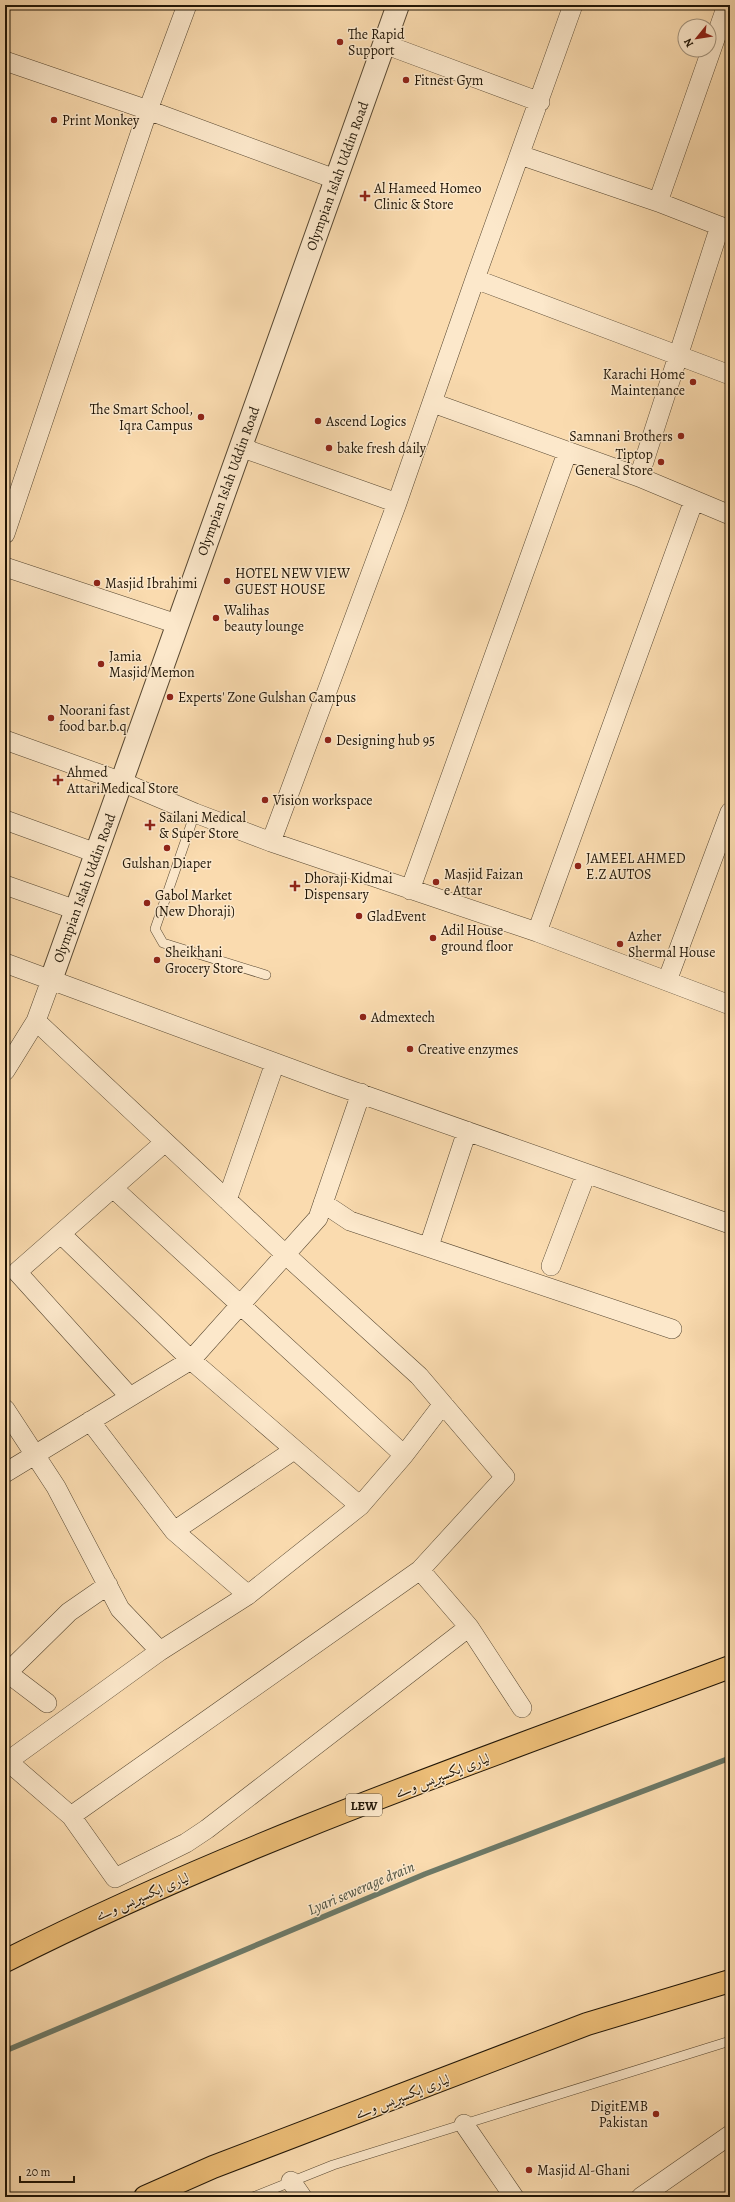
<svg xmlns="http://www.w3.org/2000/svg" width="735" height="2202" font-family="Alegreya,Amiri,serif">
	<style>
		.lines { fill: none; stroke-linecap: round; stroke-linejoin: round }
		.stream { stroke: #6d7967; stroke-width: 5.5 }
		.service-casing { stroke: #574731; stroke-width: 10 }
		.minor-casing { stroke: #574731; stroke-width: 20 }
		.tertiary-casing { stroke: #574731; stroke-width: 24 }
		.motorway-casing { stroke: #211607; stroke-width: 24 }
		.service { stroke: #fce8cb; stroke-width: 9 }
		.minor { stroke: #fce8cb; stroke-width: 19 }
		.tertiary { stroke: #fce8cb; stroke-width: 22 }
		.motorway { stroke: #edbe78; stroke-width: 22 }
		.poi-dot { fill: #8f2418; stroke: #fce8cb; stroke-width: 1.5 }
		.labels { text-anchor: middle; stroke-width: 3; stroke-linejoin: round; paint-order: stroke }
		.shield { fill: #fce8cb; stroke: #635542; stroke-width: 1 }
		.shield-label { font-size: 13px; font-weight: bold; fill: #211607 }
		.poi-label { font-size: 14px; fill: #211607; stroke: #fce8cb; text-anchor: start }
		.street-label { font-size: 14px; fill: #211607; stroke: #fce8cb }
		.water-label { font-size: 15px; font-style: italic; fill: #4d503f; stroke: #fce8cb }
	</style>
	<rect width="100%" height="100%" fill="#fadbaf"/>
	<filter id="stains"><feTurbulence type="fractalNoise" baseFrequency=".005" numOctaves="4"/><feColorMatrix values="0 0 0 0 .2 0 0 0 0 .09 0 0 0 0 .02 0 0 0 .5 -.17"/></filter>
	<radialGradient id="worn" r=".72"><stop offset=".6" stop-color="#630" stop-opacity="0"/><stop offset="1" stop-color="#630" stop-opacity=".3"/></radialGradient>
	<g class="lines">
		<path class="stream" d="M5,2051L425,1874L730,1758"/>
		<defs>
			<path id="service" d="M195,813L155,929L163,943L266,975
				M253,2197L333,2165L730,2041"/>
			<path id="minor" d="M384,44L540,102
				M5,61L148,110L335,179
				M520,155L658,202L730,230
				M658,202L727,5
				M475,279L730,375
				M433,403L639,477L730,515
				M240,447L397,503
				M639,477L720,226
				M5,534L148,110L187,5
				M5,567L177,624
				M5,740L122,782L195,813L271,842L537,932L730,1005
				M5,820L96,853
				M271,842L397,503L475,279L573,5
				M5,885L76,910
				M410,890L567,453
				M537,932L694,500
				M5,963L330,1083L730,1224
				M51,980L36,1021L286,1255L419,1376L505,1477L420,1570L71,1816
				M667,981L730,812
				M5,1071L36,1021
				M113,1188L404,1455
				M227,1200L275,1063
				M323,1203L350,1221L672,1329
				M61,1234L191,1360L360,1506
				M430,1243L467,1131
				M551,1266L586,1174
				M130,1397L17,1272L165,1142
				M5,1409L56,1487L120,1609L160,1651
				M90,1421L174,1531L248,1595
				M5,1473L191,1360L318,1218L361,1093
				M174,1531L294,1450
				M469,1627L522,1708
				M5,1671L47,1703
				M7,1673L69,1612L108,1585
				M5,1759L71,1816L115,1878L186,1843L207,1829L469,1627L420,1570
				M5,1766L8,1761L160,1651L248,1595L360,1506L404,1455L443,1404
				M464,2124L514,2197
				M291,2181L302,2197
				M641,2197L730,2135"/>
			<path id="tertiary" d="M51,980L398,5"/>
			<path id="motorway" d="M5,1961C238,1843 486,1758 730,1667
				M145,2197L213,2167L587,2024L730,1981"/>
		</defs>
		<use href="#service" class="service-casing"/>
		<use href="#minor" class="minor-casing"/>
		<use href="#tertiary" class="tertiary-casing"/>
		<use href="#motorway" class="motorway-casing"/>
		<use href="#service" class="service"/>
		<use href="#minor" class="minor"/>
		<use href="#tertiary" class="tertiary"/>
		<use href="#motorway" class="motorway"/>
	</g>
	<g class="poi-dot">
		<circle cx="340" cy="42" r="4"/>
		<circle cx="406" cy="80" r="4"/>
		<circle cx="54" cy="120" r="4"/>
		<path d="M363 190h4v4h4v4h-4v4h-4v-4h-4v-4h4z"/>
		<circle cx="693" cy="382" r="4"/>
		<circle cx="201" cy="417" r="4"/>
		<circle cx="318" cy="421" r="4"/>
		<circle cx="681" cy="436" r="4"/>
		<circle cx="329" cy="448" r="4"/>
		<circle cx="661" cy="462" r="4"/>
		<circle cx="227" cy="581" r="4"/>
		<circle cx="97" cy="583" r="4"/>
		<circle cx="216" cy="618" r="4"/>
		<circle cx="101" cy="664" r="4"/>
		<circle cx="170" cy="697" r="4"/>
		<circle cx="51" cy="718" r="4"/>
		<circle cx="328" cy="740" r="4"/>
		<path d="M56 774h4v4h4v4h-4v4h-4v-4h-4v-4h4z"/>
		<circle cx="265" cy="800" r="4"/>
		<path d="M148 819h4v4h4v4h-4v4h-4v-4h-4v-4h4z"/>
		<circle cx="167" cy="848" r="4"/>
		<circle cx="578" cy="866" r="4"/>
		<circle cx="436" cy="882" r="4"/>
		<path d="M293 880h4v4h4v4h-4v4h-4v-4h-4v-4h4z"/>
		<circle cx="147" cy="903" r="4"/>
		<circle cx="359" cy="916" r="4"/>
		<circle cx="433" cy="938" r="4"/>
		<circle cx="620" cy="944" r="4"/>
		<circle cx="157" cy="960" r="4"/>
		<circle cx="363" cy="1017" r="4"/>
		<circle cx="410" cy="1049" r="4"/>
		<circle cx="656" cy="2114" r="4"/>
		<circle cx="529" cy="2170" r="4"/>
	</g>
	<g class="labels">
		<rect class="shield" x="346" y="1794" width="36" height="22" rx="3"/>
		<g class="shield-label">
			<text x="364" y="1810">LEW</text>
		</g>
		<g class="poi-label">
			<text x="348" y="39">The Rapid<tspan x="348" dy="16">Support</tspan></text>
			<text x="414" y="85">Fitnest Gym</text>
			<text x="62" y="125">Print Monkey</text>
			<text x="374" y="193">Al Hameed Homeo<tspan x="374" dy="16">Clinic &amp; Store</tspan></text>
			<text x="685" y="379" text-anchor="end">Karachi Home<tspan x="685" dy="16">Maintenance</tspan></text>
			<text x="193" y="414" text-anchor="end">The Smart School,<tspan x="193" dy="16">Iqra Campus</tspan></text>
			<text x="326" y="426">Ascend Logics</text>
			<text x="673" y="441" text-anchor="end">Samnani Brothers</text>
			<text x="337" y="453">bake fresh daily</text>
			<text x="653" y="459" text-anchor="end">Tiptop<tspan x="653" dy="16">General Store</tspan></text>
			<text x="235" y="578">HOTEL NEW VIEW<tspan x="235" dy="16">GUEST HOUSE</tspan></text>
			<text x="105" y="588">Masjid Ibrahimi</text>
			<text x="224" y="615">Walihas<tspan x="224" dy="16">beauty lounge</tspan></text>
			<text x="109" y="661">Jamia<tspan x="109" dy="16">Masjid Memon</tspan></text>
			<text x="178" y="702">Experts' Zone Gulshan Campus</text>
			<text x="59" y="715">Noorani fast<tspan x="59" dy="16">food bar.b.q</tspan></text>
			<text x="336" y="745">Designing hub 95</text>
			<text x="67" y="777">Ahmed<tspan x="67" dy="16">AttariMedical Store</tspan></text>
			<text x="273" y="805">Vision workspace</text>
			<text x="159" y="822">Sailani Medical<tspan x="159" dy="16">&amp; Super Store</tspan></text>
			<text x="586" y="863">JAMEEL AHMED<tspan x="586" dy="16">E.Z AUTOS</tspan></text>
			<text x="167" y="868" text-anchor="middle">Gulshan Diaper</text>
			<text x="444" y="879">Masjid Faizan<tspan x="444" dy="16">e Attar</tspan></text>
			<text x="304" y="883">Dhoraji Kidmai<tspan x="304" dy="16">Dispensary</tspan></text>
			<text x="155" y="900">Gabol Market<tspan x="155" dy="16">(New Dhoraji)</tspan></text>
			<text x="367" y="921">GladEvent</text>
			<text x="441" y="935">Adil House<tspan x="441" dy="16">ground floor</tspan></text>
			<text x="628" y="941">Azher<tspan x="628" dy="16">Shermal House</tspan></text>
			<text x="165" y="957">Sheikhani<tspan x="165" dy="16">Grocery Store</tspan></text>
			<text x="371" y="1022">Admextech</text>
			<text x="418" y="1054">Creative enzymes</text>
			<text x="648" y="2111" text-anchor="end">DigitEMB<tspan x="648" dy="16">Pakistan</tspan></text>
			<text x="537" y="2175">Masjid Al-Ghani</text>
		</g>
		<g class="street-label">
			<text transform="translate(337 176) rotate(-70)" y="5">Olympian Islah Uddin Road</text>
			<text transform="translate(228 481) rotate(-70)" y="5">Olympian Islah Uddin Road</text>
			<text transform="translate(84 888) rotate(-70)" y="5">Olympian Islah Uddin Road</text>
			<text transform="translate(442 1775) rotate(-21)" y="5">لیاری ایکسپریس وے</text>
			<text transform="translate(142 1896) rotate(-23)" y="5">لیاری ایکسپریس وے</text>
			<text transform="translate(402 2096) rotate(-21)" y="5">لیاری ایکسپریس وے</text>
		</g>
		<g class="water-label">
			<text transform="translate(361 1888) rotate(-23)" y="5">Lyari sewerage drain</text>
		</g>
	</g>
	<rect width="735" height="2202" fill="none" stroke="#fadbaf" stroke-width="20"/>
	<rect x="6" y="6" width="723" height="2190" fill="none" stroke="#211607" stroke-width="2"/>
	<rect x="10" y="10" width="715" height="2182" fill="none" stroke="#211607"/>
	<g transform="translate(697 38) rotate(240)"><circle r="19" fill="#fce8cb" stroke="#a4947d"/>
	<path d="M0-3L7 15L0 10L-7 15Z" fill="#8f2418"/>
	<text y="-6" font-size="11" font-weight="bold" text-anchor="middle" fill="#211607">N</text>
	</g>
	<path d="M20 2176v6h54v-6" fill="none" stroke="#211607" stroke-width="2"/>
	<text x="26" y="2176" font-size="12" fill="#211607" stroke="#fce8cb" stroke-width="3" paint-order="stroke">20 m</text>
	<rect width="100%" height="100%" filter="url(#stains)"/>
	<rect width="100%" height="100%" fill="url(#worn)"/>
</svg>
